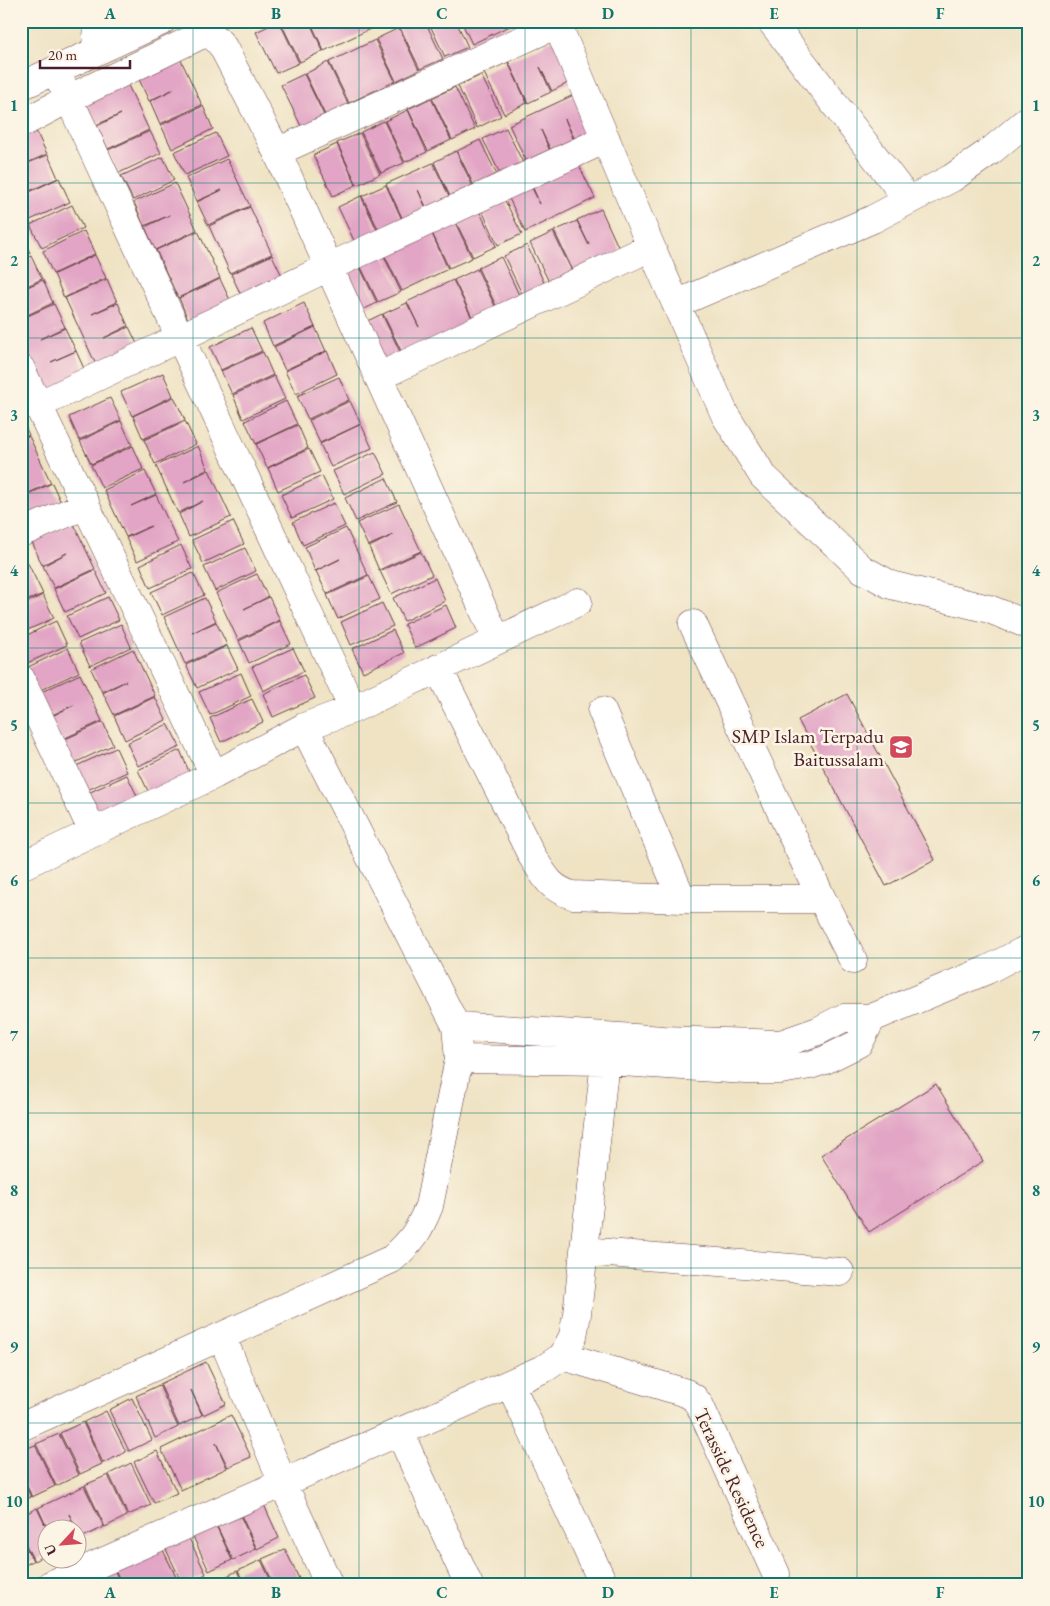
<svg xmlns="http://www.w3.org/2000/svg" width="1050" height="1606" font-family="'EB Garamond',serif">
	<style>
		.building { fill: #e2a5c5 }
		.lines { fill: none; stroke-linecap: round; stroke-linejoin: round }
		.street-casing { stroke: #633c42; stroke-width: 29 }
		.street { stroke: #fff; stroke-width: 28 }
		.grid { fill: none; stroke: #0f766e; stroke-width: 1; stroke-opacity: 0.55 }
		.labels { text-anchor: middle; stroke-width: 5; stroke-linejoin: round; paint-order: stroke }
		.poi-label { font-size: 20px; fill: #4a1f2b; stroke: #fcf5e5; text-anchor: end }
		.street-label { font-size: 20px; fill: #4a1f2b; stroke: #fcf5e5 }
		.neatline { fill: none; stroke: #0f766e; stroke-width: 2 }
		.grid-label { font-size: 16px; text-anchor: middle; font-weight: bold; fill: #0f766e }
	</style>
	<rect width="100%" height="100%" fill="#fcf5e5"/>
	<filter id="ink" filterUnits="userSpaceOnUse"><feTurbulence type="fractalNoise" baseFrequency=".02" numOctaves="2"/><feDisplacementMap in="SourceGraphic" scale="10" xChannelSelector="R" yChannelSelector="G"/><feConvolveMatrix kernelMatrix="1 2 1 2 8 2 1 2 1" color-interpolation-filters="sRGB"/></filter>
	<filter id="wash" filterUnits="userSpaceOnUse"><feTurbulence type="fractalNoise" baseFrequency=".0096" numOctaves="4" result="noise"/><feDisplacementMap in="SourceGraphic" scale="20" xChannelSelector="R" yChannelSelector="G"/><feGaussianBlur stdDeviation="1.12" result="paint"/><feColorMatrix in="noise" values="0 0 0 0 0 0 0 0 0 0 0 0 0 0 0 0 0 1.4 0 .05"/><feComposite in="paint" operator="in"/></filter>
	<g filter="url(#wash)">
		<rect width="100%" height="100%" fill="#efe3c4"/>
		<g id="blocks">
			<path class="building" d="M279,21L299,63L276,73L256,32Z
				M280,21H309L323,51L300,62Z
				M310,21H367L370,29L324,51Z
				M414,21H425L443,59L420,69L400,28Z
				M428,21H456L468,47L445,57Z
				M461,21H520L472,44Z
				M399,28L419,70L396,81L376,39Z
				M555,39L574,80L552,91L540,67L551,92L528,103L508,61Z
				M375,40L395,81L349,103L329,62Z
				M180,58L202,105L160,124L150,101L174,89L149,101L138,77Z
				M328,62L348,104L325,115L305,74Z
				M508,62L527,103L504,114L484,73Z
				M304,74L324,115L301,126L281,85Z
				M481,75L501,116L477,128L458,86Z
				M127,83L149,130L108,149L97,126L121,114L96,125L86,102Z
				M455,87L475,129L452,140L432,98Z
				M580,92L600,133L577,144L565,119L576,145L553,155L541,130L552,156L529,167L509,125Z
				M431,98L451,140L428,151L408,109Z
				M203,106L213,129L172,149L161,125Z
				M408,110L427,152L405,162L385,121Z
				M384,121L404,163L381,173L361,132Z
				M506,128L526,169L503,180L483,139Z
				M36,131L47,154L23,165L48,155L58,178L21,195V138Z
				M150,131L161,153L119,173L108,150Z
				M216,133L227,156L185,175L174,152Z
				M360,133L380,174L357,185L337,143Z
				M480,140L500,181L477,192L457,151Z
				M337,144L356,185L333,196L313,155Z
				M456,151L476,193L453,203L434,162Z
				M163,157L174,180L133,200L121,176Z
				M575,157L595,198L525,232L505,190L528,180L540,204L529,179Z
				M227,159L250,206L208,225L197,202L222,190L197,201L186,178Z
				M433,163L453,204L430,215L418,190L429,215L406,226L386,184Z
				M59,178L70,202L28,221L21,206V196Z
				M175,183L197,230L155,250L145,227L170,215L144,226L134,202Z
				M386,185L405,226L382,237L362,196Z
				M501,193L522,234L498,245L479,204Z
				M361,196L381,238L358,249L338,207Z
				M476,204L496,246L473,257L453,216Z
				M72,205L83,228L42,248L30,225Z
				M250,207L272,254L230,273L209,226Z
				M601,209L620,251L574,273L554,231L577,221L589,245L577,220Z
				M452,216L472,258L449,268L429,227Z
				M429,227L448,269L402,291L382,250Z
				M84,231L95,254L53,274L43,251Z
				M198,231L220,278L178,298L156,250Z
				M553,232L573,273L550,284L530,243Z
				M21,233L30,253L21,257Z
				M527,245L546,287L524,298L504,256Z
				M381,250L401,292L378,302L358,261Z
				M95,255L106,278L64,298L54,274Z
				M272,255L283,278L242,297L231,274Z
				M31,256L42,279L21,289V260Z
				M501,257L521,299L498,310L478,268Z
				M357,261L377,303L354,314L334,272Z
				M477,269L497,310L474,321L454,280Z
				M107,279L117,302L92,314L118,303L128,326L104,338L129,327L140,350L98,369L65,298Z
				M220,279L231,302L189,322L179,298Z
				M43,280L53,303L21,318V290Z
				M453,280L474,322L403,355L383,314L407,303L419,327L407,302Z
				M304,303L315,327L273,346L263,323Z
				M54,304L65,327L40,339L65,328L76,351L51,362L76,351L87,375L46,394L21,341V319Z
				M382,314L402,356L379,366L359,325Z
				M315,327L326,351L285,370L274,347Z
				M251,328L262,351L221,370L210,347Z
				M327,351L337,374L296,394L285,371Z
				M263,352L273,375L232,394L221,371Z
				M163,373L173,396L132,416L121,392Z
				M274,376L285,399L243,419L233,395Z
				M339,377L349,400L308,419L297,396Z
				M174,397L185,420L143,439L133,416Z
				M110,398L121,420L79,440L69,417Z
				M286,401L297,424L256,444L245,421Z
				M350,401L361,424L320,443L309,420Z
				M21,418L29,435L21,438Z
				M121,421L132,445L91,464L80,441Z
				M185,421L196,444L155,464L144,440Z
				M361,424L372,448L331,467L320,444Z
				M298,425L308,448L267,468L256,444Z
				M29,436L51,483L21,496V439Z
				M133,446L143,469L102,488L91,465Z
				M198,446L208,469L184,482L209,470L231,517L189,537L179,514L203,501L178,513L156,466Z
				M309,449L320,472L278,491L268,468Z
				M375,452L386,474L344,494L333,471Z
				M145,471L156,494L131,506L156,495L178,542L137,561L126,538L151,526L126,537L104,490Z
				M322,476L333,499L292,518L281,495Z
				M386,478L397,502L356,521L345,498Z
				M52,483L63,507L21,526V498Z
				M334,503L345,526L303,545L293,522Z
				M399,504L421,551L379,570L369,547L393,535L368,546L357,523Z
				M233,521L244,544L203,563L192,540Z
				M73,522L95,569L54,588L43,566L67,553L42,565L32,542Z
				M346,528L368,575L327,594L316,571L340,559L315,571L305,547Z
				M181,545L192,569L150,588L140,565Z
				M245,548L256,571L215,591L204,567Z
				M21,549L43,594L21,603Z
				M421,552L432,575L391,594L380,571Z
				M95,570L106,593L65,612L54,589Z
				M193,573L204,595L162,615L151,592Z
				M257,574L268,597L244,609L269,597L280,620L238,640L216,593Z
				M369,576L380,599L338,619L327,595Z
				M435,578L445,601L404,621L393,598Z
				M43,595L54,618L21,633V605Z
				M108,597L119,620L78,639L67,616Z
				M205,598L216,621L192,633L216,622L227,645L185,664L164,617Z
				M382,603L393,626L351,645L341,622Z
				M446,605L456,628L415,648L404,624Z
				M56,621L67,645L25,664L21,654V638Z
				M280,621L291,644L249,663L239,641Z
				M121,624L131,647L90,666L79,643Z
				M393,630L404,653L363,672L352,649Z
				M227,646L238,669L197,688L186,665Z
				M68,648L79,672L38,691L26,668Z
				M293,648L304,671L263,691L252,667Z
				M133,649L155,696L114,715L103,693L126,681L102,692L91,669Z
				M241,673L251,696L210,715L199,692Z
				M80,674L102,721L61,740L50,717L74,705L50,716L39,693Z
				M304,675L315,698L273,717L263,694Z
				M847,694L935,860L886,886L798,720Z
				M155,697L166,720L125,740L114,716Z
				M252,699L263,722L221,742L210,718Z
				M103,722L113,745L72,764L61,741Z
				M168,724L180,747L138,766L127,743Z
				M116,748L127,772L85,791L74,767Z
				M180,750L190,774L149,793L138,770Z
				M127,775L138,798L97,817L86,794Z
				M936,1084L983,1161L869,1232L821,1155Z
				M206,1362L226,1404L203,1415L191,1390L202,1415L179,1426L160,1384Z
				M159,1385L178,1427L155,1438L136,1396Z
				M132,1398L152,1440L129,1451L109,1410Z
				M106,1411L126,1452L103,1463L84,1422Z
				M231,1415L251,1457L228,1467L216,1443L227,1468L181,1490L161,1449Z
				M83,1422L102,1464L80,1474L60,1433Z
				M59,1434L79,1475L56,1486L36,1444Z
				M35,1445L55,1486L32,1497L21,1474V1451Z
				M157,1451L177,1493L154,1503L134,1462Z
				M131,1463L151,1505L128,1515L109,1474Z
				M108,1475L127,1516L105,1527L85,1485Z
				M21,1476L31,1497L21,1502Z
				M84,1486L104,1527L81,1538L69,1514L75,1528H47L38,1508Z
				M260,1496L279,1538L257,1549L237,1507Z
				M236,1507L256,1549L233,1560L213,1518Z
				M37,1508L48,1531V1554L34,1561L21,1535V1516Z
				M213,1519L232,1560L209,1571L190,1530Z
				M186,1532L206,1574L183,1585L163,1543Z
				M21,1538L33,1561L21,1567Z
				M160,1544L180,1585H122L114,1567Z
				M285,1549L302,1585H274L262,1559Z
				M261,1560L273,1585H245L238,1571Z
				M113,1567L121,1585H75Z
				M237,1571L244,1585H216L215,1582Z"/>
		</g>
	</g>
	<g filter="url(#ink)">
		<use href="#blocks" fill-opacity="0" stroke="#633c42" stroke-width="1"/>
		<g class="lines">
			<defs>
				<path id="street" d="M771,21L908,200
					M95,52L99,21
					M56,71L353,709
					M21,86L162,21
					M21,124L68,99L199,36C211,31 216,38 223,47L277,152L497,640
					M277,152L557,24
					M651,247L725,415L763,476L862,569L891,585L989,609L1029,625
					M676,304L873,219L952,178L992,150L1029,119
					M21,369L38,405
					M378,377L651,247L556,21
					M21,533L86,505
					M693,624L822,899L853,960
					M438,668L532,856C544,875 549,888 572,895L682,899H822
					M21,679L93,832
					M602,711L682,899
					M214,775L38,405L329,267L606,139
					M21,866L214,775L304,727L353,709L578,602
					M456,1026L664,1040L781,1044L818,1031L843,1018H872L987,970L1029,948
					M459,1059L605,1061L746,1070H781L810,1065L825,1060L859,1043L872,1018
					M584,1251L840,1272
					M222,1337L283,1483L329,1585
					M563,1356L686,1393L694,1398L700,1406L776,1574
					M510,1384L604,1585
					M21,1427L392,1259C412,1241 419,1231 429,1206L459,1059L456,1026L304,727
					M399,1431L469,1585
					M50,1585L545,1368L563,1356L573,1336L577,1314L605,1061"/>
			</defs>
			<use href="#street" class="street-casing"/>
			<use href="#street" class="street"/>
		</g>
	</g>
	<path class="grid" d="M193,21V1585M359,21V1585M525,21V1585M691,21V1585M857,21V1585M21,183H1029M21,338H1029M21,493H1029M21,648H1029M21,803H1029M21,958H1029M21,1113H1029M21,1268H1029M21,1423H1029"/>
	<defs>
		<symbol id="school-square" viewBox="-11 -11 22 22"><rect x="-9" y="-9" width="18" height="18" rx="4" fill="#d1495b" stroke="#fcf5e5"/><path d="M0-5L7-2L0 1L-7-2ZM-4 1L0 2.5L4 1V4Q0 6-4 4Z" fill="#fff"/></symbol>
	</defs>
	<g fill-rule="evenodd">
		<use href="#school-square" x="887" y="733" width="28" height="28"/>
	</g>
	<g class="labels">
		<g class="poi-label">
			<text x="884" y="743">SMP Islam Terpadu<tspan x="884" dy="23">Baitussalam</tspan></text>
		</g>
		<g class="street-label">
			<text transform="translate(732 1478) rotate(65)" y="7">Terasside Residence</text>
		</g>
	</g>
	<rect width="1050" height="1606" fill="none" stroke="#fcf5e5" stroke-width="55"/>
	<g transform="translate(62 1544) rotate(244)"><circle r="24" fill="#fcf5e5" stroke="#b59f9b"/>
	<path d="M0-4L9 19L0 12L-9 19Z" fill="#d1495b"/>
	<text y="-8" font-size="14" font-weight="bold" text-anchor="middle" fill="#4a1f2b">U</text>
	</g>
	<path d="M40 60v8h90v-8" fill="none" stroke="#4a1f2b" stroke-width="2.5"/>
	<text x="48" y="60" font-size="15" fill="#4a1f2b" stroke="#fcf5e5" stroke-width="4" paint-order="stroke">20 m</text>
	<rect x="28" y="28" width="994" height="1550" class="neatline"/>
	<g class="grid-label">
		<text x="110" y="19">A</text>
		<text x="276" y="19">B</text>
		<text x="442" y="19">C</text>
		<text x="608" y="19">D</text>
		<text x="774" y="19">E</text>
		<text x="940" y="19">F</text>
		<text x="14" y="111">1</text>
		<text x="1036" y="111">1</text>
		<text x="14" y="266">2</text>
		<text x="1036" y="266">2</text>
		<text x="14" y="421">3</text>
		<text x="1036" y="421">3</text>
		<text x="14" y="576">4</text>
		<text x="1036" y="576">4</text>
		<text x="14" y="731">5</text>
		<text x="1036" y="731">5</text>
		<text x="14" y="886">6</text>
		<text x="1036" y="886">6</text>
		<text x="14" y="1041">7</text>
		<text x="1036" y="1041">7</text>
		<text x="14" y="1196">8</text>
		<text x="1036" y="1196">8</text>
		<text x="14" y="1352">9</text>
		<text x="1036" y="1352">9</text>
		<text x="14" y="1507">10</text>
		<text x="1036" y="1507">10</text>
		<text x="110" y="1598">A</text>
		<text x="276" y="1598">B</text>
		<text x="442" y="1598">C</text>
		<text x="608" y="1598">D</text>
		<text x="774" y="1598">E</text>
		<text x="940" y="1598">F</text>
	</g>
</svg>
